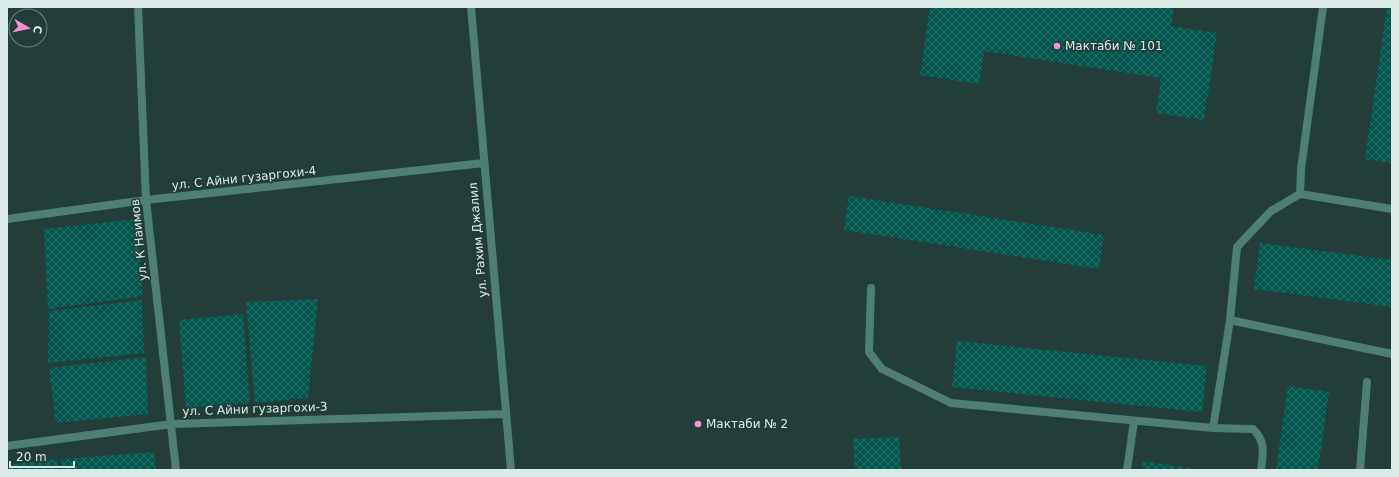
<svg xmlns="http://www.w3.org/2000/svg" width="1399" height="477" font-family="'DejaVu Sans',sans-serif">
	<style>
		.building { fill: url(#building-cross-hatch) }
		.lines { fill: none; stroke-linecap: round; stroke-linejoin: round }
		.lane { stroke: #4e7e76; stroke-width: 8 }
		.street { stroke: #4e7e76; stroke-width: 8 }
		.poi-dot { fill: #f491d3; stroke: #233d39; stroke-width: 1.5 }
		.labels { text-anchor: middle; stroke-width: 3; stroke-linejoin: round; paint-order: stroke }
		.poi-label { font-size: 12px; fill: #daeae7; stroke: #233d39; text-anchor: start }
		.street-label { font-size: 12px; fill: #daeae7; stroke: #233d39 }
	</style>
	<defs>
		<pattern id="building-cross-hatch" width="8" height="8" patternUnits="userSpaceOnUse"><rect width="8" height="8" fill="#03564e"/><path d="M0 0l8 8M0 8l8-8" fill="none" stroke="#276e68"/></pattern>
	</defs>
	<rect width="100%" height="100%" fill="#233d39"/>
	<path class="building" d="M930,7H1174L1171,26L1217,33L1204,120L1156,113L1161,78L984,51L979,84L920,75Z
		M1387,7H1392V163L1365,159Z
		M849,196L1104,235L1099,269L844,230Z
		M137,219L143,296L48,309L44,229Z
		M1260,243L1392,260V307L1254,289Z
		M318,299L308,398L255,403L246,302Z
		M142,300L144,353L48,363L49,311Z
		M243,314L250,403L186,408L179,320Z
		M957,341L1207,366L1202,412L952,387Z
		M146,357L148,414L56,423L49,368Z
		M1288,386L1329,392L1318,470H1276Z
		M899,437L901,470H855L853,439Z
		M154,452L156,470H62L61,459Z
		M57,459L58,470H7V465Z
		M1143,461L1189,468V470H1142Z"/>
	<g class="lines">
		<path class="lane" d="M1300,194L1271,211L1237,247L1230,320L1392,354
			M871,288L869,352L882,369L951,403L1213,428L1230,320
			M1213,428L1253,429C1266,441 1263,454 1261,470
			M1127,470L1134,421
			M1360,470L1367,382"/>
		<path class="street" d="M138,7L146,200L176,470
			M471,7L511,470
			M1323,7L1301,169L1300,194L1392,209
			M7,219L146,200L484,163
			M7,446L172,424L505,414"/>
	</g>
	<g class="poi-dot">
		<circle cx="1057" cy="46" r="4"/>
		<circle cx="698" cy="424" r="4"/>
	</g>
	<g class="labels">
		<g class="poi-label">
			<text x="1065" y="50">Мактаби № 101</text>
			<text x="706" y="428">Мактаби № 2</text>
		</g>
		<g class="street-label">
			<text transform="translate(244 178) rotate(-6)" y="4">ул. С Айни гузаргохи-4</text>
			<text transform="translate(139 240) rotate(-96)" y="4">ул. К Наимов</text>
			<text transform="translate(478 240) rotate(-95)" y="4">ул. Рахим Джалил</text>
			<text transform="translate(255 409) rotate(-2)" y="4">ул. С Айни гузаргохи-3</text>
		</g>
	</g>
	<rect width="1399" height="477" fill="none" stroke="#daeae7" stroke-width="16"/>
	<g transform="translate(28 28) rotate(99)"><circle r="19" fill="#233d39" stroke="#6c827f"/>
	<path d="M0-3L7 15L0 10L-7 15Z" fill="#f491d3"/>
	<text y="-6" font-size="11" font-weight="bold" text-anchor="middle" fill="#daeae7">С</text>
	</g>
	<path d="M10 461v6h64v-6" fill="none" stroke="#daeae7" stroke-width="2"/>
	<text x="16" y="461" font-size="12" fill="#daeae7" stroke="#233d39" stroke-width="3" paint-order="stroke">20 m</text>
</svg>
